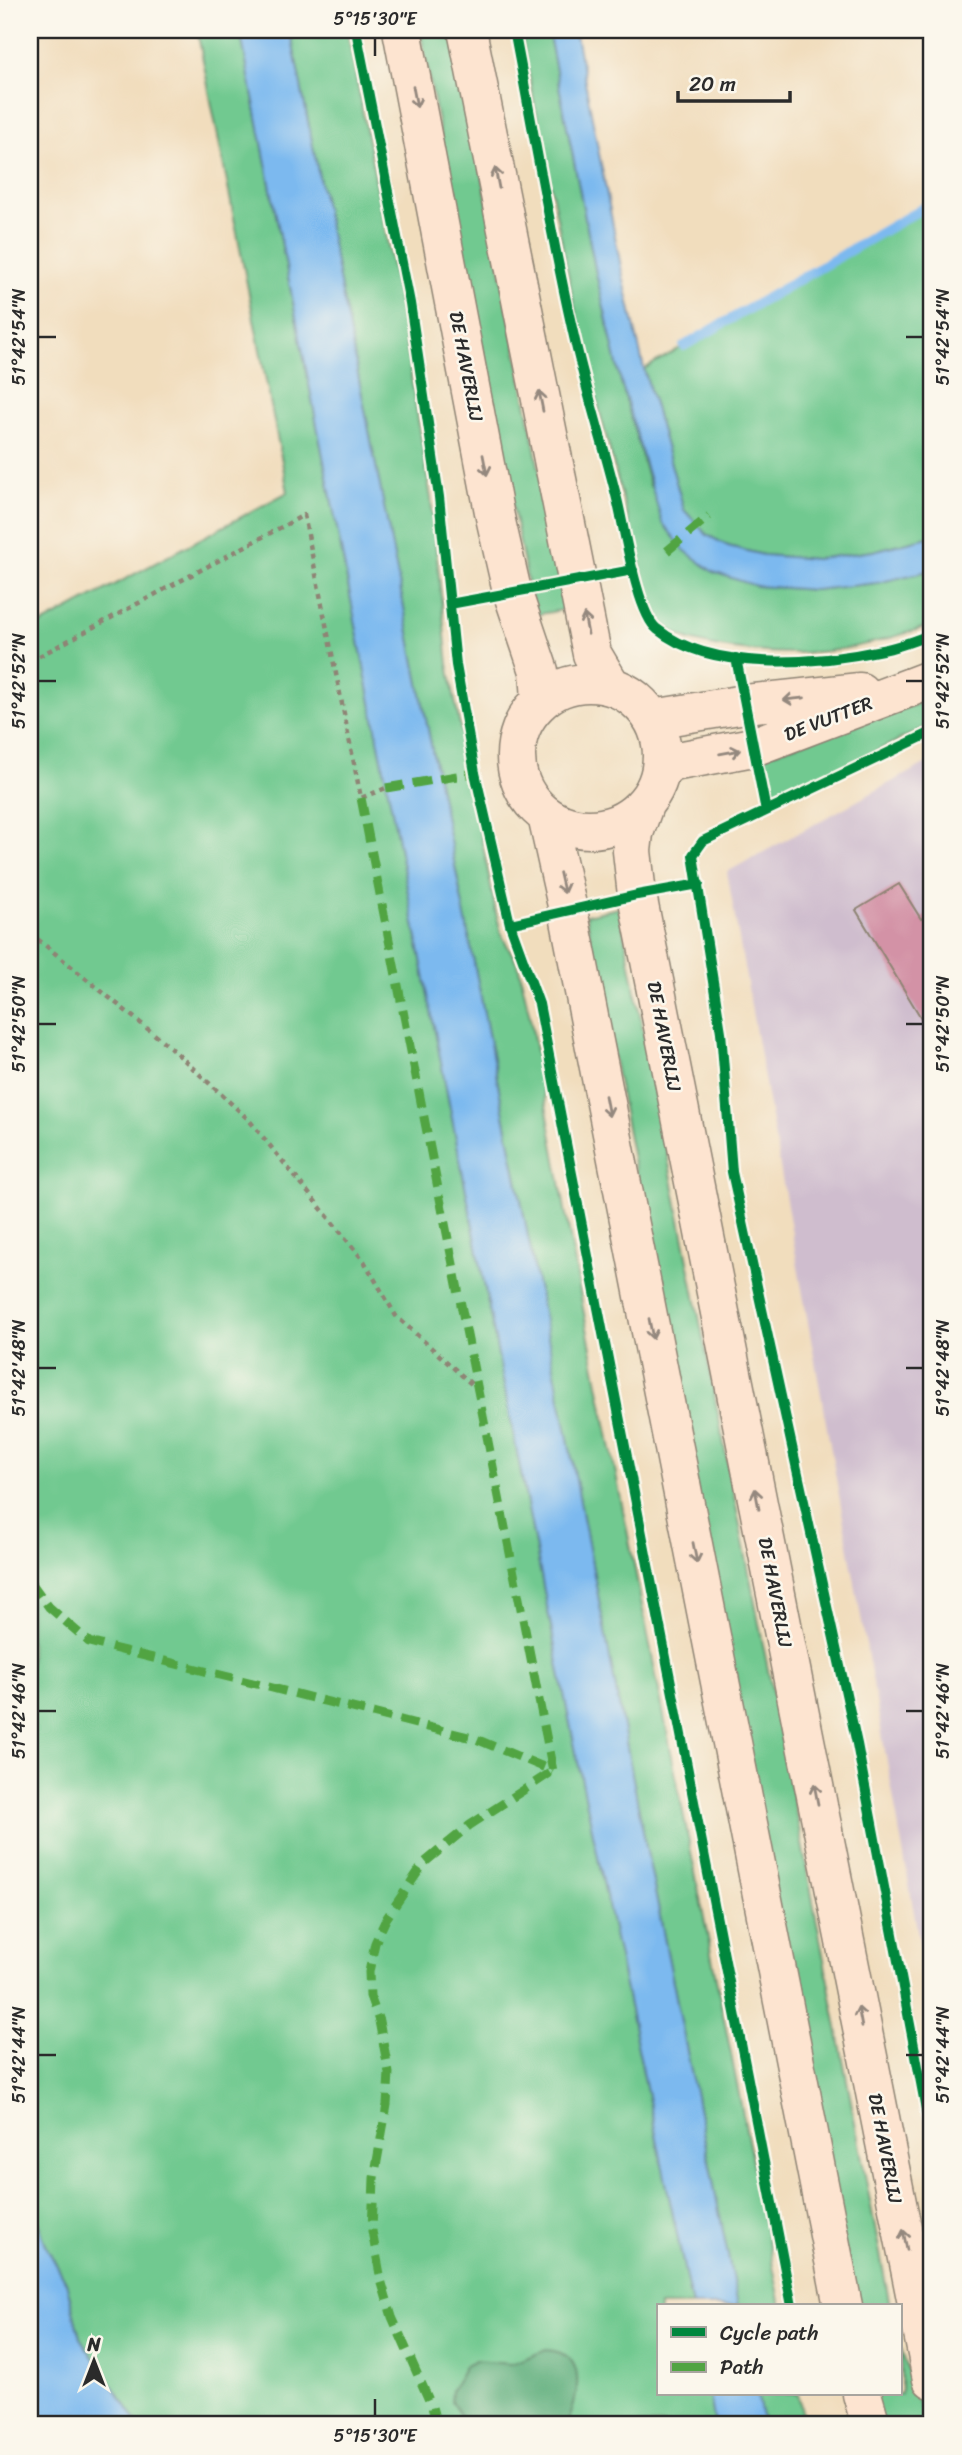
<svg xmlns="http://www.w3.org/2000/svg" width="962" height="2455" font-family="Sriracha,sans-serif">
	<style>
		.industrial { fill: #cfbdce }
		.green { fill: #71c990; stroke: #4e7a5e; stroke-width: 2 }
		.forest { fill: #5cad7a; stroke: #446c52; stroke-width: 2 }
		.water { fill: #7cb9ef; stroke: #54728d; stroke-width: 2 }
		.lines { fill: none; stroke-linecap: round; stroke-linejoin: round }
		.stream { stroke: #7cb9ef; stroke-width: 10 }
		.building { fill: #d392a6 }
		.secondary-casing { stroke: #8e8474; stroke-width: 41 }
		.path { stroke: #8e8474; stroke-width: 4.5; stroke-dasharray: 5 5; stroke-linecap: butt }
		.secondary { stroke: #fde4d0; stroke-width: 38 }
		.quiet { stroke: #51a443; stroke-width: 9; stroke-dasharray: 18 9; stroke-linecap: butt }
		.cycleway-casing { stroke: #fbf7ec; stroke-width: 15 }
		.cycleway { stroke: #00873e; stroke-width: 10 }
		.oneway { stroke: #94887e }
		.ticks { fill: none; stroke: #2b2b2b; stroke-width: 2.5 }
		.labels { text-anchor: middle; stroke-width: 5; stroke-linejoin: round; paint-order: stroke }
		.street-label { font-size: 19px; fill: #2b2b2b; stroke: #fbf7ec }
		.neatline { fill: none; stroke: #2b2b2b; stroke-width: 2.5 }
		.ticks-label { font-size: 18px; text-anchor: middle; fill: #2b2b2b }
	</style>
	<rect width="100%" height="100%" fill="#fbf7ec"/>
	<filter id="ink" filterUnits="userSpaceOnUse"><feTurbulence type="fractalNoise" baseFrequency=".0143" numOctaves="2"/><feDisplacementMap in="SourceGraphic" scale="14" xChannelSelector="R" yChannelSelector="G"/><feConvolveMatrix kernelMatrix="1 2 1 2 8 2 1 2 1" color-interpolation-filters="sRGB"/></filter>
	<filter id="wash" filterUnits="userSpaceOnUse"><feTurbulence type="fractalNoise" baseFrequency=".00686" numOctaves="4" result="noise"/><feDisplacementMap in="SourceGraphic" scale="28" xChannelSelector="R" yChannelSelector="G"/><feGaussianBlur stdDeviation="1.57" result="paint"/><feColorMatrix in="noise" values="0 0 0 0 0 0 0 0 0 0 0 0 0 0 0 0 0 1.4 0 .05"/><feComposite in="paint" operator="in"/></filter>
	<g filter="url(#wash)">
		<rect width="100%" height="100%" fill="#f1ddbd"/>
		<path class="industrial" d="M932,760V2012L727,872Z"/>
		<path class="green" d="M197,30H240L568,1714L692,2306H659V2394H710L715,2425H139L80,2338L66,2282L48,2250L30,2201V630L288,492Z
			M290,30H347L400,308L431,499L448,664L496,913L502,936L518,964L529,1012L583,1308L781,2306H738L647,1852L570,1449Z
			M420,30H454L561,583L563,610L534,615Z
			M520,30H548L596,273L621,382L650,486L756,586L815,590L877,583L932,570V625C895,637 857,649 818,652C780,655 726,651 690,640C675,635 661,623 652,611L581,340Z
			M932,203V536L873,551L816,559L763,555L728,546L707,535L684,510L644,369Z
			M932,699V724L776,800L763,756Z
			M619,908L798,1823L890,2306H854L586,915Z
			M901,2348L925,2425H876L870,2394H901Z
			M757,2394H798L805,2425H764Z"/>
		<path class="forest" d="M546,2350C590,2352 578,2397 567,2425H467L451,2402L452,2390L465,2366L475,2361L511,2364Z"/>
		<path class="water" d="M240,30H290L570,1449L647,1852L738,2306H692L568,1714Z
			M548,30H575L621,267L644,369L684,510L707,535L728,546L763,555L816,559L873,551L932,536V570L877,583L815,590L756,586L713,572L684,550L662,522L621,382L596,273Z
			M30,2201L48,2250L66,2282L80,2338L139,2425H30Z
			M710,2394H757L764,2425H715Z"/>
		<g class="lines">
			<path class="stream" d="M684,346L932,203"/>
		</g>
		<g id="blocks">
			<path class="building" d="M899,884L921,919L932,912V1036L856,910Z"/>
		</g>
	</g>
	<g filter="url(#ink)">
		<use href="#blocks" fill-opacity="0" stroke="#8e8474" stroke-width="2"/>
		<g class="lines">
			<defs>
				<path id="secondary" d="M402,30L495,517L512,591L539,671L541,700
					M467,30L592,654L611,686
					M516 756a73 73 0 1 1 146 0a73 73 0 1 1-146 0Z
					M653,719L745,704L860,692
					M662,764L753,747L932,679
					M644,805L634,833L632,851L637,895L932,2379
					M547,816L568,910L843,2306
					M862,2394L871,2425"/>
			</defs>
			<use href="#secondary" class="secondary-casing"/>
			<path class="path" d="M30,661L304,515L361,798L386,788
				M30,933L170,1047L249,1120L364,1261L396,1316L478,1390"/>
			<use href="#secondary" class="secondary"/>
			<path class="quiet" d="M667,551L709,516
				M386,788L475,773
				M361,798L553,1771
				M30,1581L49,1607L89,1642L476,1739L553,1771
				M437,2425L432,2407L392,2317L381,2280L372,2231L374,2178L387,2105L389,2073L379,2021L370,1996L369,1972L375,1943L386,1919L424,1863L470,1825L553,1771"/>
			<defs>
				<path id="cycleway" d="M356,30L410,303L439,497L456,665L475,773L510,924L539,1004L792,2306
					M514,30C534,133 551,238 575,341C587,394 604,446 617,499C624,526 637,614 657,629C711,673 818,664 882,650C899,647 916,640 932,634
					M450,604L633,570
					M736,658L766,811
					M932,732L703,841L693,855L721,1032L732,1172L857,1744L932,2141
					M510,924L637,895L699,884"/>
			</defs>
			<use href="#cycleway" class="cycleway-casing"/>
			<use href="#cycleway" class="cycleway"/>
		</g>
		<defs><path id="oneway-shaft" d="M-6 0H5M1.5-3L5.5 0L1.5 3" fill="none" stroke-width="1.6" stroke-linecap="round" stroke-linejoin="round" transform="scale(1.75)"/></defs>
		<g class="oneway">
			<use href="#oneway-shaft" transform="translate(415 97) rotate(79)"/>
			<use href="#oneway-shaft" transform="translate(497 178) rotate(-101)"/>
			<use href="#oneway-shaft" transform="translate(541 401) rotate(-101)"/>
			<use href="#oneway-shaft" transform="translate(485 465) rotate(79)"/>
			<use href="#oneway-shaft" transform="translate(586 624) rotate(-101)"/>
			<use href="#oneway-shaft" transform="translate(794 699) rotate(174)"/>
			<use href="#oneway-shaft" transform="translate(730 752) rotate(-10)"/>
			<use href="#oneway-shaft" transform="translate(562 883) rotate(77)"/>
			<use href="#oneway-shaft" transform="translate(607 1106) rotate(79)"/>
			<use href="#oneway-shaft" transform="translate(651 1329) rotate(79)"/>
			<use href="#oneway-shaft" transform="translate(757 1499) rotate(-101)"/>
			<use href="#oneway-shaft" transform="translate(695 1553) rotate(79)"/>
			<use href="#oneway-shaft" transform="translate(816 1794) rotate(-101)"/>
			<use href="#oneway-shaft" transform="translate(860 2017) rotate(-101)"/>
			<use href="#oneway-shaft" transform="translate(905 2240) rotate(-101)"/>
		</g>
	</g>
	<path class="ticks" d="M375,38V56M38,337H56M906,337H923M38,681H56M906,681H923M38,1024H56M906,1024H923M38,1368H56M906,1368H923M38,1711H56M906,1711H923M38,2055H56M906,2055H923M375,2399V2416"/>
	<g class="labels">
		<g class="street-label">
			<text transform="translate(467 366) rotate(79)" y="7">DE HAVERLIJ</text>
			<text transform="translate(828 718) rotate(-21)" y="7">DE VUTTER</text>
			<text transform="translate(665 1036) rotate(79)" y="7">DE HAVERLIJ</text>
			<text transform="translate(776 1592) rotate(79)" y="7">DE HAVERLIJ</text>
			<text transform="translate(886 2148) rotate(79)" y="7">DE HAVERLIJ</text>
		</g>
	</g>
	<rect width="962" height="2455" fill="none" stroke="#fbf7ec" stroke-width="77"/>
	<rect x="657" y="2304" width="245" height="91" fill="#fbf7ec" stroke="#a8a59f" stroke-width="2"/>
	<rect x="671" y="2327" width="35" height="10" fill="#00873e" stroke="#a8a59f" stroke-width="2"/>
	<text x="720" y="2340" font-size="21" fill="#2b2b2b">Cycle path</text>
	<rect x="671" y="2362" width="35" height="10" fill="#51a443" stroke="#a8a59f" stroke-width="2"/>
	<text x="720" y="2374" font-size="21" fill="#2b2b2b">Path</text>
	<g transform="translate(94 2361)" stroke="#fbf7ec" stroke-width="5" paint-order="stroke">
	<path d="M0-5L12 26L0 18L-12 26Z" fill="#2b2b2b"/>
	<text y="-10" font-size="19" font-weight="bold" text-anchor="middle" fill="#2b2b2b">N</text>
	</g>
	<path d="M678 91v10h112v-10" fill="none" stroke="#2b2b2b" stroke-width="3.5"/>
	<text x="689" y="91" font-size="21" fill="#2b2b2b" stroke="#fbf7ec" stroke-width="5" paint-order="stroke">20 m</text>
	<rect x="38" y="38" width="885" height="2378" class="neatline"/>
	<g class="ticks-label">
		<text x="375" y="25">5°15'30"E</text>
		<text transform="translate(19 337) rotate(-90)" y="6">51°42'54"N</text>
		<text transform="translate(943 337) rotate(-90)" y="6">51°42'54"N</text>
		<text transform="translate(19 681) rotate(-90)" y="6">51°42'52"N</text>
		<text transform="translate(943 681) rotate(-90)" y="6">51°42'52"N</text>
		<text transform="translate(19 1024) rotate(-90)" y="6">51°42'50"N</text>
		<text transform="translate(943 1024) rotate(-90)" y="6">51°42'50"N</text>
		<text transform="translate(19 1368) rotate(-90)" y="6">51°42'48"N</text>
		<text transform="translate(943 1368) rotate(-90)" y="6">51°42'48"N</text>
		<text transform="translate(19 1711) rotate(-90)" y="6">51°42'46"N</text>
		<text transform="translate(943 1711) rotate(-90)" y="6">51°42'46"N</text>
		<text transform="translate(19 2055) rotate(-90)" y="6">51°42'44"N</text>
		<text transform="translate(943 2055) rotate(-90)" y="6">51°42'44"N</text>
		<text x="375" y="2442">5°15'30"E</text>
	</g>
</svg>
